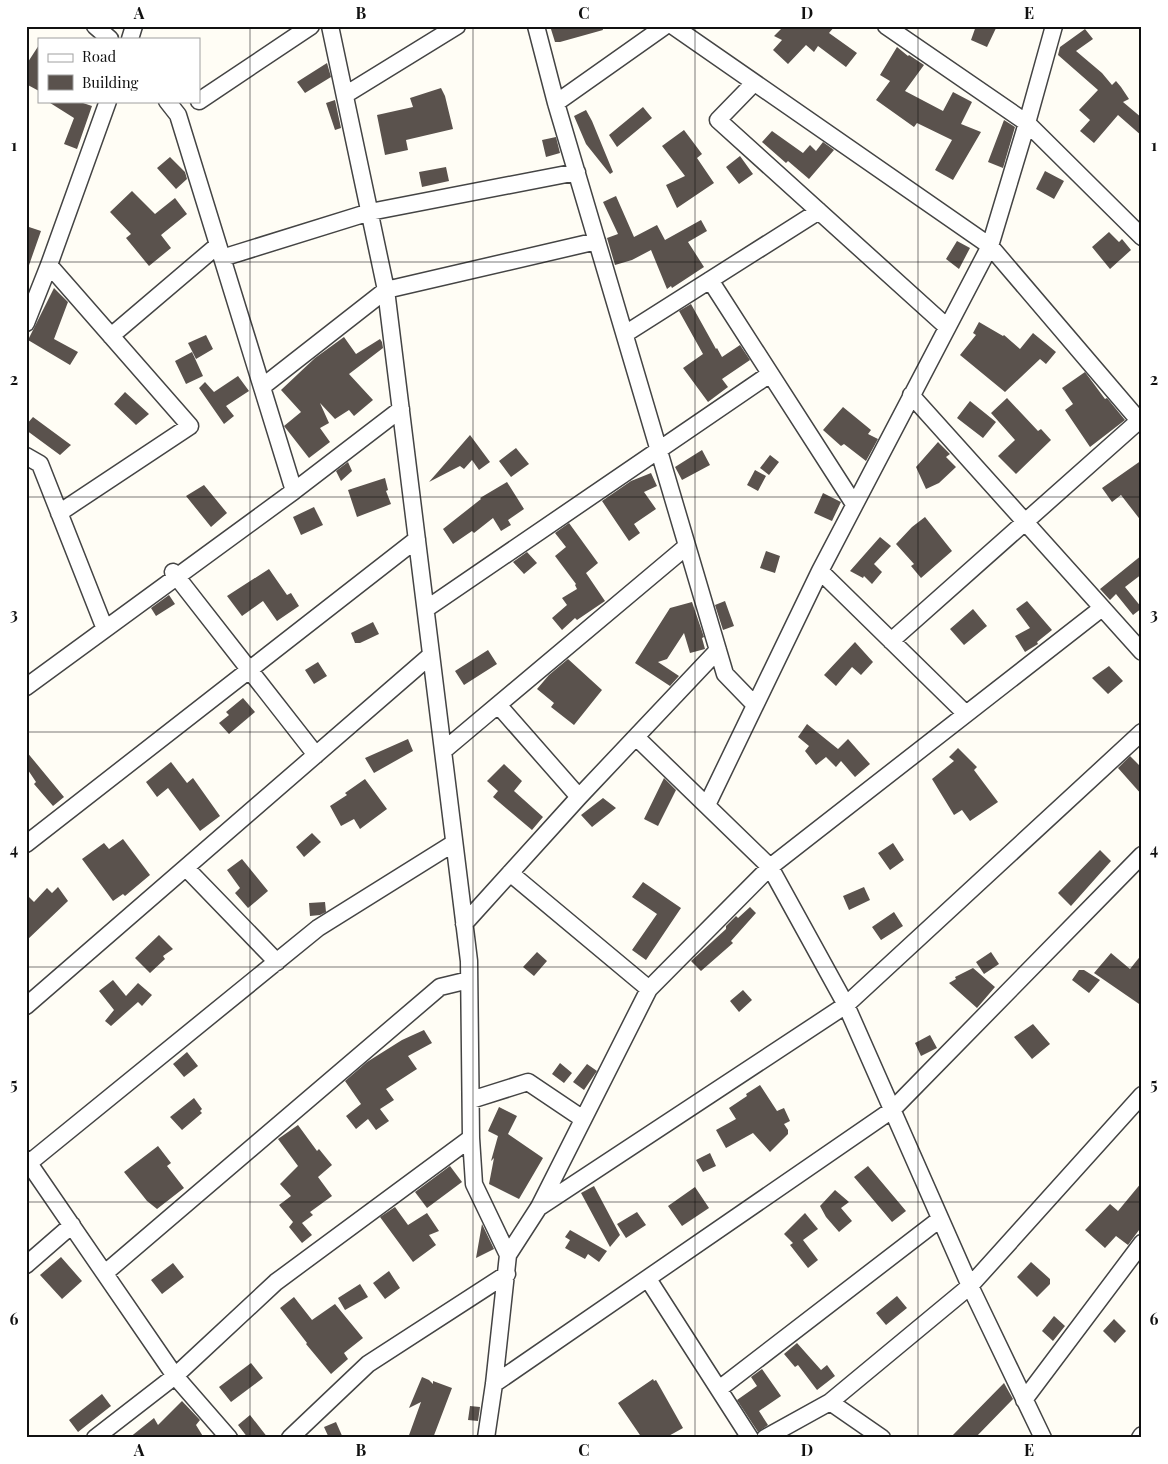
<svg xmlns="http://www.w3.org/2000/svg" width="1168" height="1464" font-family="'Playfair Display',serif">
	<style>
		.building { fill: #5a524d }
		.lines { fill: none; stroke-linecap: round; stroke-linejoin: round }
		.minor-casing { stroke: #444; stroke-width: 19 }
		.minor { stroke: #fff; stroke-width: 16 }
		.grid { fill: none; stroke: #111; stroke-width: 1; stroke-opacity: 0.55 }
		.neatline { fill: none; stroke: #111; stroke-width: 2 }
		.grid-label { font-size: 16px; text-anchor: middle; font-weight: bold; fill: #111 }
	</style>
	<rect width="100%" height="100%" fill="#fffdf5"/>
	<path class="building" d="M550,26H602L603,30L560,42H555Z
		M784,26H835L829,33L857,53L846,67L818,46L814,52L806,45L788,64L773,50L782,40L774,36Z
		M976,26H997L987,47L971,40Z
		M1085,29L1093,39L1076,51L1102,73L1112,85L1116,81L1121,87L1129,99L1123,102L1142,118V136L1118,115L1094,143L1080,131L1090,120L1079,110L1098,90L1058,55L1060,47Z
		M39,45V91L26,84V65Z
		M897,47L908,56L909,55L924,65L905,91L943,111L953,92L972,102L961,124L981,132L953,180L935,170L952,140L917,123L914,127L876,100L890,81L880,75Z
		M327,63L331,77L305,93L297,82Z
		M441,88L445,96L453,129L406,140L408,150L385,155L377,115L413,107L410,98Z
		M335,100L341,128L335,130L326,103Z
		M47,101H77L92,106L77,149L64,144L74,118Z
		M643,107L652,118L617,147L609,135Z
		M586,110L592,121L613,172L610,174L586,144L574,116Z
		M1004,120L1015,127L1003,168L988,162Z
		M684,130L702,154L697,158L714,183L677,208L666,185L685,176L662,146Z
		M772,131L803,153L810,145L816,151L823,142L834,150L809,179L788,161L786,163L762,142Z
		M556,137L560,153L546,157L542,140Z
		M740,156L753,174L739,184L726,167Z
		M170,157L185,172L187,179L176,189L157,168Z
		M446,167L449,181L422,187L419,172Z
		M1045,171L1064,181L1054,199L1036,189Z
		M132,191L155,214L175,198L187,214L161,235L171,248L149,266L126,238L131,234L110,212Z
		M616,196L634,237L657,225L665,240L701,220L707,231L688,242L704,267L672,288L671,286L667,289L651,250L632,260L615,265L607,238L618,234L603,202Z
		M26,226L41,231L28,268H26Z
		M1109,232L1119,242L1122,239L1131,250L1110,269L1092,247Z
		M957,241L970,248L959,269L946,259Z
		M54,288L68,302L54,339L78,352L70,365L28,340Z
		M691,304L716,349L717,348L722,357L740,345L750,360L722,379L728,387L708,402L683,368L703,354L679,311Z
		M979,322L1003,336L1004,335L1020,349L1033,333L1056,352L1046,364L1040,359L1005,392L960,355L976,335L973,333Z
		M206,335L213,349L196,359L188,343Z
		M344,337L356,354L380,339L382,342L383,348L349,374L373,400L354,416L349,410L335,419L320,403L329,423L320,428L330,442L309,458L284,426L301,412L281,390L315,358Z
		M192,352L203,376L186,384L175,361Z
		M1085,372L1105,399L1107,398L1125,420L1090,447L1065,410L1073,404L1062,388Z
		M238,376L249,391L226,406L234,416L224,424L199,388L205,382L214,392Z
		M125,392L149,414L136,425L114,404Z
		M1007,398L1038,431L1041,429L1051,440L1016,474L998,456L1015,440L991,413Z
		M970,401L996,422L983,438L957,418Z
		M843,407L871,430L868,434L878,439L866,461L844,444L841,446L823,430Z
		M33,417L71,445L60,455L26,430V425Z
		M470,435L490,462L479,470L472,460L464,469L460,466L429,482Z
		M938,442L950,454L946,457L956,467L939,483L926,489L916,467Z
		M516,448L529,464L511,477L499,461Z
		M702,450L710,465L682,480L675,467Z
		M770,455L779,462L769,475L760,468Z
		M1142,460V522L1121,495L1112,502L1102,488Z
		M348,462L352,471L341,481L336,471Z
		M755,470L766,476L758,491L747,485Z
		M651,473L657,486L644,492L656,509L634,524L640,533L629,541L602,501L631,481Z
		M385,478L388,490L386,491L391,504L357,517L348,490Z
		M507,482L524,509L508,520L511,525L501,531L493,518L474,533L472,531L453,544L443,529L481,499L480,498Z
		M204,485L227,513L211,527L186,496Z
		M823,493L841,502L832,521L814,513Z
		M314,507L323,525L301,535L293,517Z
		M925,517L952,551L921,578L911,566L914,564L896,544L912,527Z
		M569,523L598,563L586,573L605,601L577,620L575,618L562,630L552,618L567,605L562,598L577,589L575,585L576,584L555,556L566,547L555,533Z
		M880,537L891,546L874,564L882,572L872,584L864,576L863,578L850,571Z
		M766,551L780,556L775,573L760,568Z
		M527,552L537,563L524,574L513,562Z
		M1142,555V574L1125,587L1142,608L1133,615L1116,594L1110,600L1100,589Z
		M269,569L287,595L291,593L299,606L277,621L263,601L242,616L227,596Z
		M169,595L175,604L156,616L151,608Z
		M725,601L734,626L723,630L715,605Z
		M1027,601L1052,630L1037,642L1038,644L1025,652L1015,636L1030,628L1016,609Z
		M692,602L704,637L702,638L705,649L690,653L684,633L667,659L658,662L679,676L670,686L635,663L670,608Z
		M973,609L987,626L964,645L950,629Z
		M373,622L379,634L360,643H355L351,633Z
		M855,642L873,662L861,675L852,667L836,686L824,675Z
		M488,650L497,664L464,685L455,671Z
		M568,659L602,690L574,725L551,707L554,703L537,689L549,675Z
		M318,662L327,676L314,684L305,670Z
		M1109,666L1123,681L1108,694L1092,678Z
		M243,698L255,712L229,734L219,723L229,715L226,712Z
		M807,724L838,749L848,739L870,764L855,777L841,761L836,767L826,757L816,765L805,751L809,746L798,737Z
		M408,739L413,751L374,773L365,758Z
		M958,748L977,767L974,770L998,802L970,821L962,810L954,815L932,779L954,761L949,757Z
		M26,751L64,797L53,806L34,784L36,782L26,767Z
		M1130,756L1142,768V795L1118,768Z
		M171,762L187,783L193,778L220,816L200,831L168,788L157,797L146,782Z
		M504,764L522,781L514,791L543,817L532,830L493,797L498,791L487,781Z
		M664,778L676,790L658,826L644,819Z
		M365,779L387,809L360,829L354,819L341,826L330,806L347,795L345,793Z
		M603,798L616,808L592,827L581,815Z
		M312,833L321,842L304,857L296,847Z
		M123,839L150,875L125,896L123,894L113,901L82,859L104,843L109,849Z
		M893,843L904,860L890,870L878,853Z
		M1100,850L1111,861L1071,906L1058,893Z
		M242,859L268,891L248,908L235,893L240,888L227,870Z
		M643,882L681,908L646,960L632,950L657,914L632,897Z
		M58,887L68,901L26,941V894L34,902L47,888L52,893Z
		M864,887L870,900L849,910L843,896Z
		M325,902L326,912L320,915L310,916L309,903Z
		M750,907L756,913L731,941L733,943L701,971L691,961L726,929V926L736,916L738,918Z
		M894,912L903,926L881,940L872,927Z
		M159,935L173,949L163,956L165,959L150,973L135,958Z
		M537,952L547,961L534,976L523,967Z
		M991,952L999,964L984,974L976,962Z
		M1111,953L1130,969L1142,954V1006L1094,973Z
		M973,968L995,987L977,1008L949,983L956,979L955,977Z
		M1079,970H1084L1100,980L1089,993L1072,980Z
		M113,980L126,996L138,983L152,995L142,1006L138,1002L111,1026L105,1021L114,1010L99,991Z
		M743,990L752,1000L739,1012L730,1001Z
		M1033,1024L1050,1044L1032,1059L1014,1037Z
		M424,1030L432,1043L408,1056L417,1069L386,1089L394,1100L380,1109L389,1121L376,1130L368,1119L356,1129L346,1116L361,1104L345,1081L367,1062L402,1040Z
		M930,1035L937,1048L921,1056L915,1043Z
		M187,1052L198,1066L184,1077L173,1064Z
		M560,1063L572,1073L564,1083L552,1074Z
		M587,1064L597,1071L584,1090L573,1082Z
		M760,1085L777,1111L784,1108L790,1121L784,1124L788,1130V1134L770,1152L753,1133L726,1148L716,1130L736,1119L729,1108L747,1096L746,1094Z
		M194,1098L202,1109L200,1111L202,1113L182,1130L170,1117Z
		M499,1107L517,1116L508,1134L543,1158L519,1199L489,1184L494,1158L491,1161L498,1136L488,1131Z
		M298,1125L317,1151L319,1149L332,1165L318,1177L332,1196L310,1212L313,1215L302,1223L312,1235L302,1243L289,1227L293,1222L279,1205L291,1196L280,1184L298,1166L278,1139Z
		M158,1146L171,1163L167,1166L184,1188L157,1209L147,1201L124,1172Z
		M710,1153L716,1166L703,1172L696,1160Z
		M450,1166L462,1182L427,1208L415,1192Z
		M868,1166L906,1211L892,1222L854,1177Z
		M1142,1182V1226L1128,1245L1116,1236L1105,1248L1085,1230L1110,1204L1118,1211Z
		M594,1186L620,1235L610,1247L581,1193Z
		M695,1187L709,1208L682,1226L668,1206Z
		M835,1190L849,1202L841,1208L852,1221L839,1232L826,1217L820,1206Z
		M395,1207L408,1225L427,1213L439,1231L429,1235L436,1245L413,1262L380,1217Z
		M637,1212L646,1225L626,1238L617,1224Z
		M805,1213L818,1229L803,1240L818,1260L808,1268L790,1245L793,1243L784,1234Z
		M482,1224L494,1249L476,1258Z
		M570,1230L607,1251L599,1262L588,1254L585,1259L565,1248L570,1240L565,1237Z
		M61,1257L82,1281L62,1299L40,1275Z
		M1031,1262L1050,1279V1284L1037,1297L1017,1277Z
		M173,1263L184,1277L162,1294L151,1280Z
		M389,1271L400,1288L385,1299L373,1283Z
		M360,1284L368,1297L345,1310L338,1298Z
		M897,1296L907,1308L886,1325L876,1313Z
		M294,1297L312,1320L335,1304L363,1338L344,1353L348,1359L331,1374L306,1344L307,1343L280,1308Z
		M1054,1316L1065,1326L1053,1341L1042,1331Z
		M1114,1319L1126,1331L1115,1343L1103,1331Z
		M797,1343L821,1370L827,1365L835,1376L817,1390L798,1365L795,1367L784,1354Z
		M251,1363L263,1378L231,1402L219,1387Z
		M762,1369L781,1396L759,1411L768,1425L758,1432L737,1400L757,1386L751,1377Z
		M422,1377L429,1380L433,1384V1381L452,1388L433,1438H408L421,1402L409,1408Z
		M653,1379L654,1381L656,1380L683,1428L665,1438H642L618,1403Z
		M1004,1383L1013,1399L975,1438H950Z
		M102,1394L111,1406L78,1432L69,1420Z
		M182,1401L200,1420L196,1425L204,1438H129L154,1418L158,1425Z
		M470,1406L480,1407L478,1421L468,1420Z
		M250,1415L268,1438H248L238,1425Z
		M336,1422L343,1438H329L324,1427Z"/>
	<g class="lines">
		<defs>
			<path id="minor" d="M95,26L110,39
				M330,26L386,290L469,961L471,1138L474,1184L508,1255
				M536,26L556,103L725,674L755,705
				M673,26L990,246L1142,424
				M886,26L1027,123L1142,237
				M130,39L134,26
				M754,83L718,120L947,327
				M345,95L457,26
				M167,101L178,115L294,491
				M199,101L311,26
				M556,103L665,26
				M222,258L370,212L577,172
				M49,265L190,426L59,513
				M710,280L854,504
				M26,323L49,265L108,101
				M625,334L819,211
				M111,336L218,245
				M262,387L386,290L597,241
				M911,395L1142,652
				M26,456L40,464L105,629
				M820,571L966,714
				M173,572L316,755
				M426,609L770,374
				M891,641L1142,418
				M26,687L294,491L401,409
				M499,706L579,797
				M636,737L770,867L846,1005L970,1286L1043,1438
				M443,751L687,546
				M707,805L820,571L990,246L1027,123L1054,26
				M26,844L417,539
				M186,868L277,962
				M510,873L649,989
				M464,924L579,797L718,650
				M26,1006L431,655
				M471,1100L528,1082L583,1119
				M26,1159L175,1376L229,1438
				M29,1163L318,928L454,843
				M541,1206L846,1005L1142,732
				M26,1265L72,1225
				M105,1273L440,987L469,980
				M648,1279L750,1438
				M494,1384L892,1110L1142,855
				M719,1389L940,1219
				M1024,1400L1142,1243
				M830,1402L882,1438
				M95,1438L175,1376L276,1282L471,1138
				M290,1438L368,1364L507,1274
				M486,1438L494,1384L508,1255L539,1207L649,989L770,867L1102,608
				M765,1438L830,1402L970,1286L1142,1095
				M1140,1438L1142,1435"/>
		</defs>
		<use href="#minor" class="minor-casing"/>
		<use href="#minor" class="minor"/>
	</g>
	<path class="grid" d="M250,26V1438M473,26V1438M695,26V1438M918,26V1438M26,262H1142M26,497H1142M26,732H1142M26,967H1142M26,1202H1142"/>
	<rect width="1168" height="1464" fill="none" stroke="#ffffff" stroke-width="55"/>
	<rect x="38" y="38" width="162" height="65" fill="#ffffff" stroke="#a0a0a0"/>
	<rect x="48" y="54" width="25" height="8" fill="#ffffff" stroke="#a0a0a0"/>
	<text x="82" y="62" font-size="15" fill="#111111">Road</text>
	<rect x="48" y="75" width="25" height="15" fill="#5a524d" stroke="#a0a0a0"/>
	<text x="82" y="88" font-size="15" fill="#111111">Building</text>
	<rect x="28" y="28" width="1112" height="1408" class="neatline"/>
	<g class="grid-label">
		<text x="139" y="19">A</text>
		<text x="361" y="19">B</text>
		<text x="584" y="19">C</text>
		<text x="807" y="19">D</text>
		<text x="1029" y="19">E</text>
		<text x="14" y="151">1</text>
		<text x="1154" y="151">1</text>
		<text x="14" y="385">2</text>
		<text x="1154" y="385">2</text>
		<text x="14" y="620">3</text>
		<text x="1154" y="620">3</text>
		<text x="14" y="855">4</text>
		<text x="1154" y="855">4</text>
		<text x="14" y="1090">5</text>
		<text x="1154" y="1090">5</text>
		<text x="14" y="1325">6</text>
		<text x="1154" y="1325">6</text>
		<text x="139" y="1456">A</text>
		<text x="361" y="1456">B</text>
		<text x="584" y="1456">C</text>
		<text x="807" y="1456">D</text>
		<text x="1029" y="1456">E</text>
	</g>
</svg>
